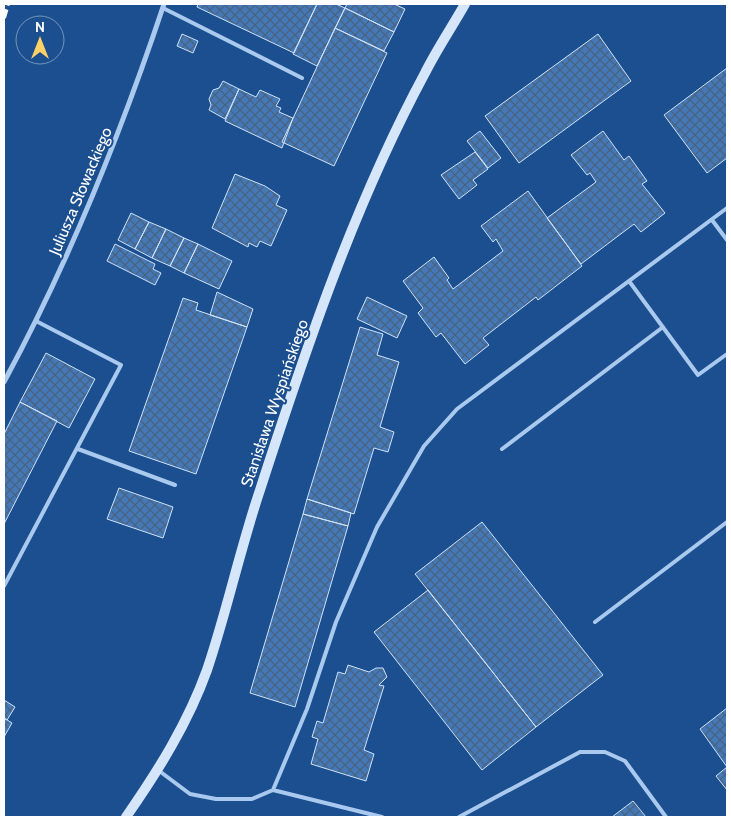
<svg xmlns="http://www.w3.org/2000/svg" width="731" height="821" font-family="Cabin,sans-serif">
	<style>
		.building { fill: url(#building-cross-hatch); stroke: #cfe3fa }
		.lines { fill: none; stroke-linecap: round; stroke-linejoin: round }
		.lane { stroke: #a9c9ee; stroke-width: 4 }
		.street { stroke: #a9c9ee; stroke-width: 5 }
		.secondary { stroke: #d6e6fa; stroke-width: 10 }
		.rail { stroke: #fff; stroke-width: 4; stroke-dasharray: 9 4; stroke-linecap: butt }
		.labels { text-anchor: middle; stroke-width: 4; stroke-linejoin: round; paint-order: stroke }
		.street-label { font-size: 16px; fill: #fff; stroke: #1b4f8f }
	</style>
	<defs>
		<pattern id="building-cross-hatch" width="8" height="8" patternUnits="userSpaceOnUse" patternTransform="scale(1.25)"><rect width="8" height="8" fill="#4478b7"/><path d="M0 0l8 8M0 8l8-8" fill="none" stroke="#486282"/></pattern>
	</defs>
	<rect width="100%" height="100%" fill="#1b4f8f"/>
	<path class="building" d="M198,4H317L294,53L197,7Z
		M317,4H336L345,8L317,66L293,54Z
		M347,4H394L405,9L394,32L345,8Z
		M345,8L394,32L384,51L335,28Z
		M335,28L387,53L334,166L282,142Z
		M182,34L198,41L193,53L177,46Z
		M598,34L631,81L519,163L485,116Z
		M727,68V158L707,173L664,115Z
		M223,81L239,89L225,119L209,110L211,105L209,99L213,90L219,88Z
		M239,89L256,97L260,90L280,99L276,106L281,108L279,112L293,118L282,148L225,121Z
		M480,131L501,158L488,168L467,141Z
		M603,131L624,160L629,156L647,181L642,184L665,213L641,232L634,224L581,264L547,218L596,182L590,173L587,175L571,155Z
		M475,152L488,169L473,180L477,185L459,199L441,175Z
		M235,174L265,186L280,196L276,205L287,210L271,246L260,241L257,247L249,243L248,247L212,228Z
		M528,191L582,266L538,300L536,297L483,338L489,345L465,364L441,333L436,337L418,313L423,308L403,281L434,257L449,278L447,280L453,289L503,251L496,239L493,242L481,226Z
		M131,213L149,222L135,249L118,240Z
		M149,222L166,229L152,258L135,249Z
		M166,229L184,238L170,266L152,258Z
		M184,238L198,244L184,273L170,266Z
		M115,244L155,264L153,269L161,273L155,285L107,261Z
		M198,244L232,261L219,289L184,273Z
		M217,292L253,309L247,327L210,315Z
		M367,297L407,316L397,338L357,319Z
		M183,298L198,303L196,310L247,327L196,474L129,451Z
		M360,327L383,334L377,355L399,362L380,427L394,432L388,452L374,448L354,514L307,499Z
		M46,353L95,379L69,428L20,402Z
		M20,402L57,421L4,524V434Z
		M119,488L173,507L163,538L107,519Z
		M307,499L351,513L348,526L303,514Z
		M303,514L348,526L295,707L250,693Z
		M482,522L603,675L536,727L415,574Z
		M428,590L536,727L482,770L374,632Z
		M348,665L369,672L376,668H383L387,677L379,685L384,686L364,750L374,754L366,781L311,764L318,739L312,737L317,721L323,723L338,672L345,674Z
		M4,700L15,707L7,720L4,718Z
		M727,708V767L700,729Z
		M4,718L12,723L4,737Z
		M727,767V790L716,776Z
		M633,801L646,817H612Z"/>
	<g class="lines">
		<path class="lane" d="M163,8L302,78
			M712,220L727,240
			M629,281L698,375L727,354
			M78,449L175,485
			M502,449L663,327
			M4,586L121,365L36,321
			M595,622L727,522
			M158,770L190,794L216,799H252L273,790L382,817
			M273,790L307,709L336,622L377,527L424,446L457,409L727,208
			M459,817L580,752H605L625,761L666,817"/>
		<path class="street" d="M4,382C69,262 121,133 164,4"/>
		<path class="secondary" d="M126,817C158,771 188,723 207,670C227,611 240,549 260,490C306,348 354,205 425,73C437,49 452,27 465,4"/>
		<path class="rail" d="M4,18L8,4"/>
	</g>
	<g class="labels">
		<g class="street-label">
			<text transform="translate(80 191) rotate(-67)" y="6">Juliusza Słowackiego</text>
			<text transform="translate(274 403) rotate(-71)" y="6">Stanisława Wyspiańskiego</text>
		</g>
	</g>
	<rect width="731" height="821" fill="none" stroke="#ffffff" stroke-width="10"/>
	<g transform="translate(40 40)"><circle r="24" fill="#1b4f8f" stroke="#7695bc"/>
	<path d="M0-4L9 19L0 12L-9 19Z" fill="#ffd166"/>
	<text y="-8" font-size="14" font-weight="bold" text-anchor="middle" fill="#ffffff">N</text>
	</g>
</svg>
